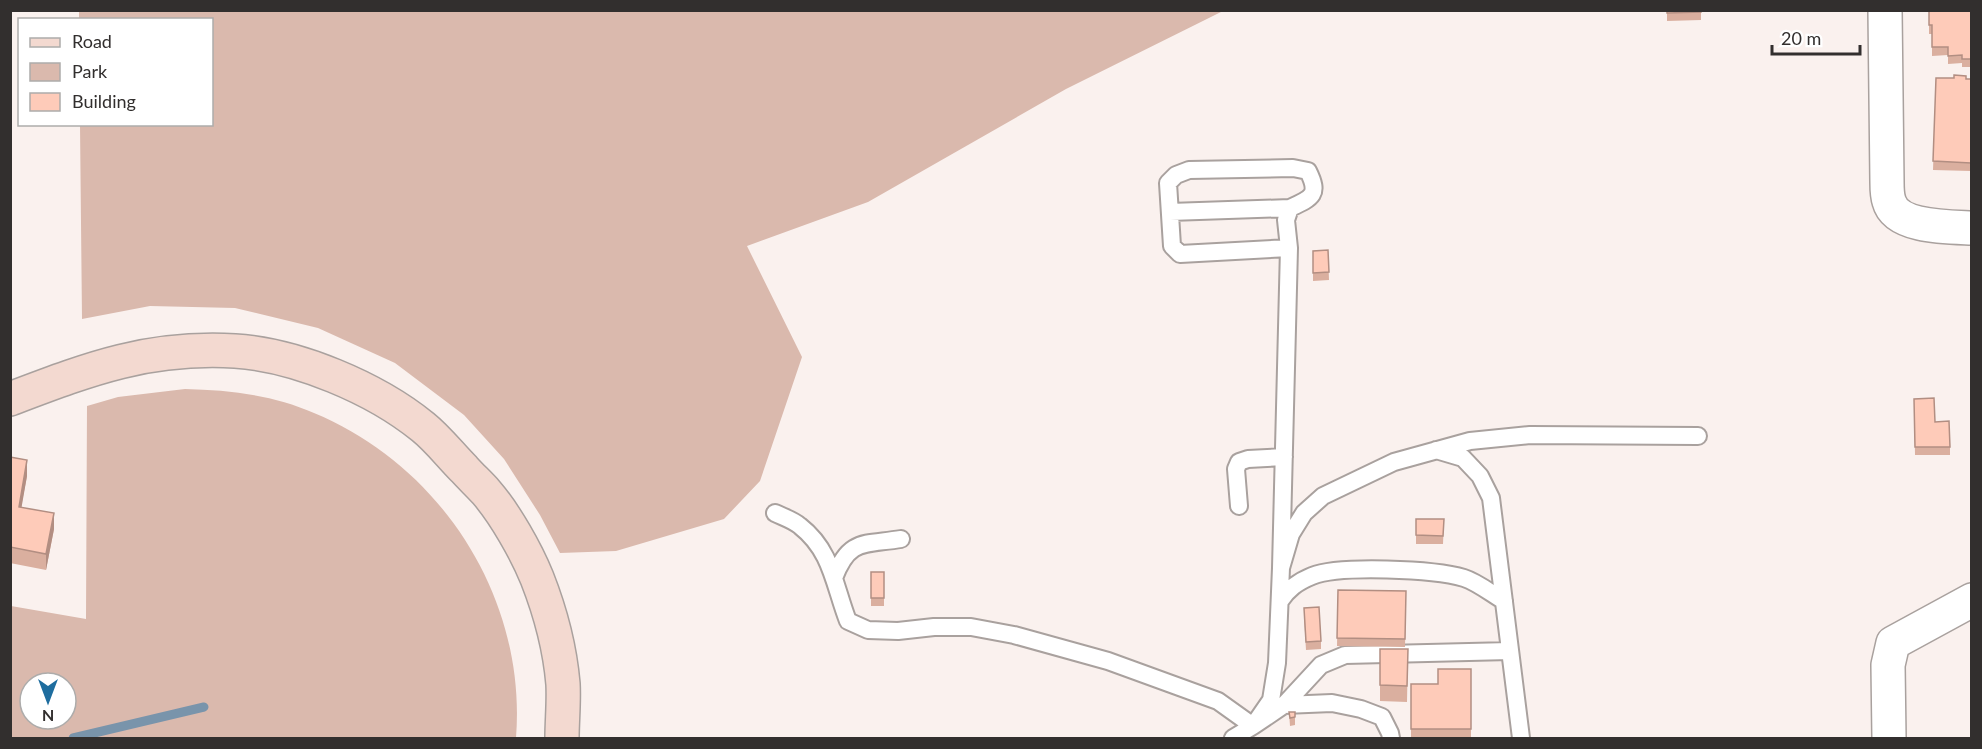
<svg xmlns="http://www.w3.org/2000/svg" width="1982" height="749" font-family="Lato,sans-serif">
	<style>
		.green { fill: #dab9ad; fill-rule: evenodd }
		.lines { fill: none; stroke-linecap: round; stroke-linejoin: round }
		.stream { stroke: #7994ab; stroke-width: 9 }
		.lane-casing { stroke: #a9a19e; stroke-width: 20 }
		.street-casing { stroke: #a9a19e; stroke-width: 36 }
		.secondary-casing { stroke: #a9a19e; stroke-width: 36 }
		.lane { stroke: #fff; stroke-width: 16 }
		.street { stroke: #fff; stroke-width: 33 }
		.secondary { stroke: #f3d9d0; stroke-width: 33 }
		.wall { fill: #daaf9f }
		.shaded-wall { fill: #b28e82 }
		.building { fill: #fecbb9; stroke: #b28e82; stroke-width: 1.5 }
	</style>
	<rect width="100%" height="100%" fill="#faf1ee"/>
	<path class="green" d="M79,11V10L1223,11L1066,89L868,202L747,246L802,357L760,481L724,519L616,551L560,553L540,515L504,459L464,415L395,363L318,328L235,308L150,306L82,319L80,125L212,124V20L79,19Z
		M185,389C229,390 273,395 314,413C442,466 527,599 516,738H11V606L86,619L87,406L118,397ZM30,683H66V719H30Z"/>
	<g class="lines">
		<path class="stream" d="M73,738L204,707"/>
		<defs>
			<path id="lane" d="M1170,212L1290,208
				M1436,450L1463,458L1480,476L1491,498L1521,738
				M1239,506L1236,469L1239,462L1248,459L1284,457
				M775,513C783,517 793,520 800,526C832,551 834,585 848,621L868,630L898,631L934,627H971L1014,635L1108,661L1218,701L1253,726L1284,705L1332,703L1361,709L1382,717L1390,733L1391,738
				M1281,568L1289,248L1180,254L1172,246L1168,183L1176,175L1189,170L1293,168L1308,171C1320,195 1312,198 1290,208L1286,220L1289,248
				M834,578C849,538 864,545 901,539
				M1280,601C1288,589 1297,582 1312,576C1339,565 1434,569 1464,578C1477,582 1492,594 1504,601
				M1284,705L1321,665L1345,655L1510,651
				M1233,738L1253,726L1271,700L1277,663L1281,568L1291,534L1304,513L1323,496L1394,462L1470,441L1530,435L1698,436"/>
			<path id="street" d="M1885,10L1887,182C1887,188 1887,195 1889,201C1896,228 1949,227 1972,228
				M1889,738L1888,665L1893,643L1972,600"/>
			<path id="secondary" d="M10,399C89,369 148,346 235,351C297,355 375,388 423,427C438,439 450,455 464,469C471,477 479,484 486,492C505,514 526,551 537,578C550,611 560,649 563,684C564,702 562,721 562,738"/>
		</defs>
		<use href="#lane" class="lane-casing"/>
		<use href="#street" class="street-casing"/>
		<use href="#secondary" class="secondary-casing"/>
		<use href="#lane" class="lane"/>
		<use href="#street" class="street"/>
		<use href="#secondary" class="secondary"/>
	</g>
	<path class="wall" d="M1667,10H1701V20L1667,21Z
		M1929,10H1971V67H1962V63L1948,64V55L1932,56V34H1929Z
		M1936,78L1971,79V171L1933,170Z
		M1328,250L1329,280L1313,281V251Z
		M1914,399L1935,422L1950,447V455H1915Z
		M10,457L27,476L21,507L54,529L46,570L10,563Z
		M1416,519H1444L1443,544H1416Z
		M871,572H884V606H871Z
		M1338,590L1406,591L1405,647L1337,646Z
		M1304,616L1321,641V649L1306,650Z
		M1380,649H1408L1407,702L1380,701Z
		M1471,669V737H1411V684H1438Z
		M1289,712H1295V725L1290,726Z"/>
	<path class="shaded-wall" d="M27,460V476L19,522V507Z
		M54,513V529L46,570V554Z"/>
	<path class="building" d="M1667,10H1701V12L1667,13Z
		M1929,10H1971V59H1962V55L1948,56V47H1932V25H1929Z
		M1954,75L1966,76V79H1971V163L1933,161L1936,78H1954Z
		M1328,250L1329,272L1313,273V251Z
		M1934,398L1935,422L1949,421L1950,447H1915L1914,399Z
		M10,457L27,460L19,507L54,513L46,554L10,547Z
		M1416,519H1444L1443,536L1416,535Z
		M871,572H884V598H871Z
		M1338,590L1406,591L1405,639L1337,638Z
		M1319,607L1321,641L1306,642L1304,608Z
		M1380,649H1408L1407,686L1380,685Z
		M1438,669H1471V729H1411V684H1438Z
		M1289,712H1295V717L1290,718Z"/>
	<rect width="1982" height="749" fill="none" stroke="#322f2e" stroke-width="24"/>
	<rect x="18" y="18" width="195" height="108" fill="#ffffff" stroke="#adacab" stroke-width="1.5"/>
	<rect x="30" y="38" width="30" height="9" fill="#f3d9d0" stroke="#adacab" stroke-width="1.5"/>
	<text x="72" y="48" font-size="18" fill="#322f2e">Road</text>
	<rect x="30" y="63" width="30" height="18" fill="#dab9ad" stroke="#adacab" stroke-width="1.5"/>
	<text x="72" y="78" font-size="18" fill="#322f2e">Park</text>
	<rect x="30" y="93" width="30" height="18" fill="#fecbb9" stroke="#adacab" stroke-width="1.5"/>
	<text x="72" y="108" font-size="18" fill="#322f2e">Building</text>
	<g transform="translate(48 701) rotate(180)"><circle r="28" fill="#ffffff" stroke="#adacab" stroke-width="1.5"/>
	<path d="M0-4.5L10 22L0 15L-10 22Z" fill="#1e6d9f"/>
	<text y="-9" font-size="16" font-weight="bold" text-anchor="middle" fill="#322f2e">N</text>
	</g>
	<path d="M1772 45v9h88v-9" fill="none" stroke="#322f2e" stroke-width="3"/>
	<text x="1781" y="45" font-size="18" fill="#322f2e" stroke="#ffffff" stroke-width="4.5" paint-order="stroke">20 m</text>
</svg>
